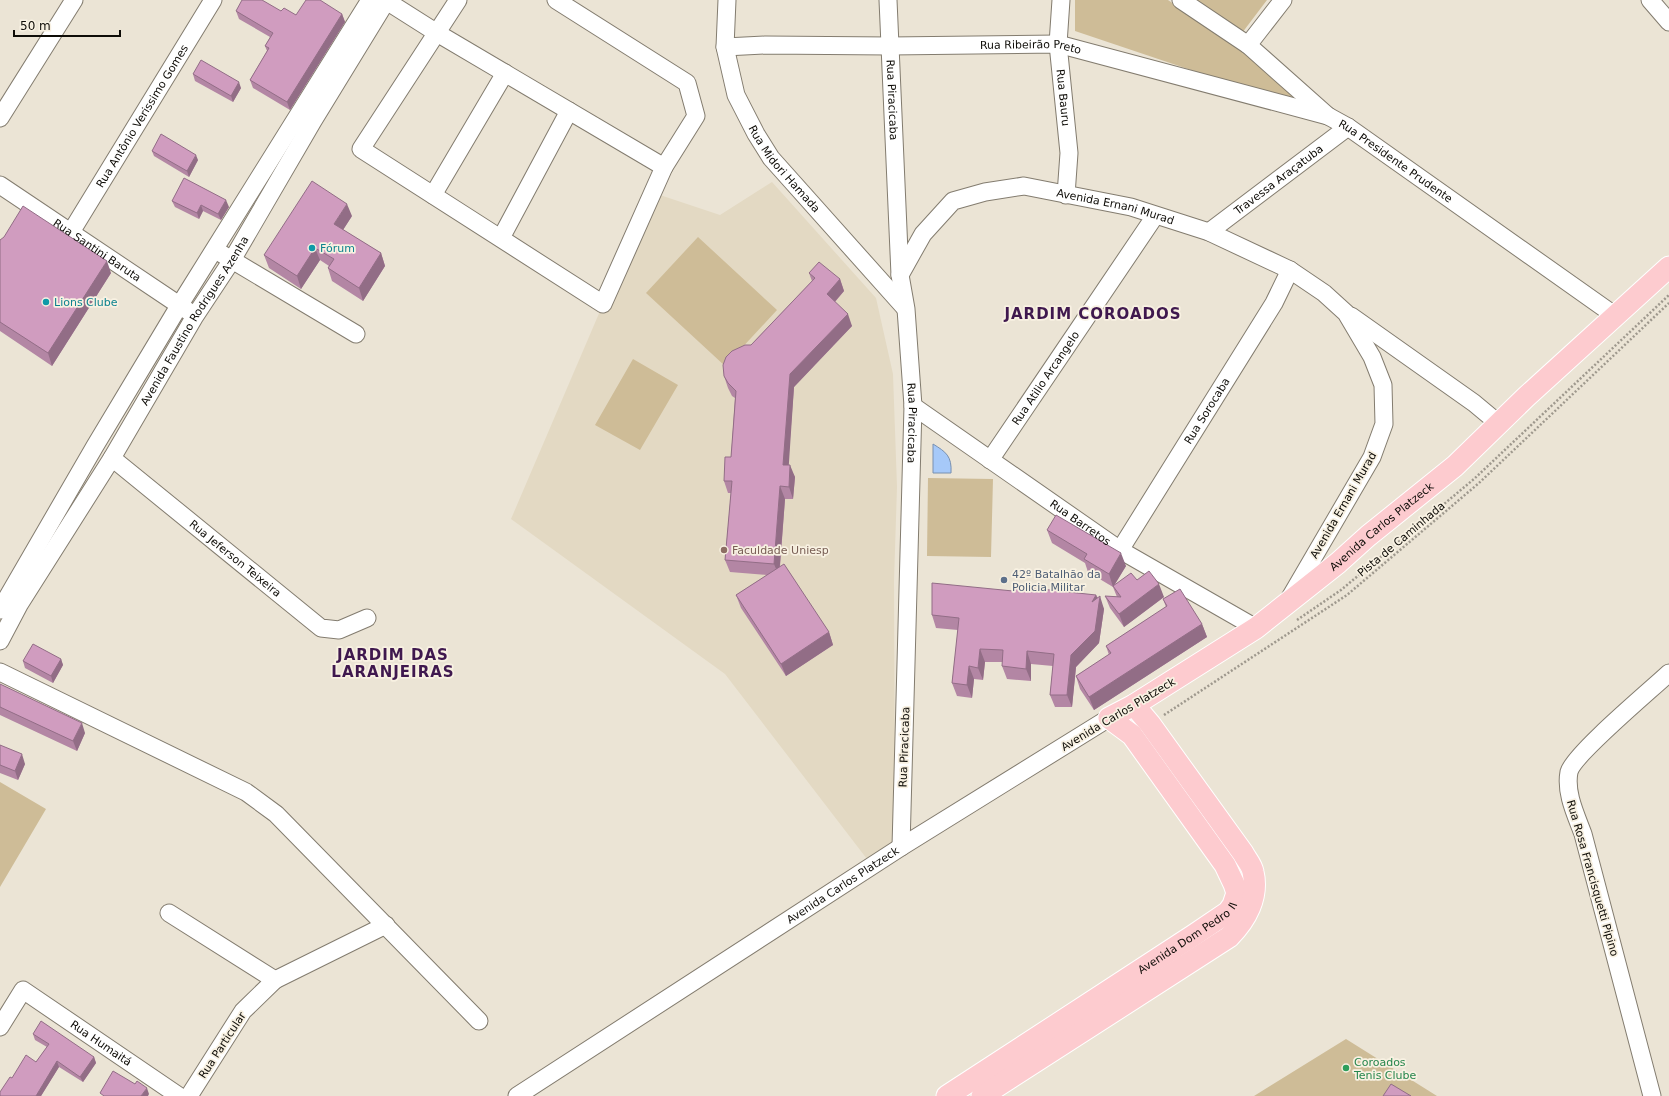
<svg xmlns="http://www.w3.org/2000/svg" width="1669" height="1096" font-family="'DejaVu Sans',sans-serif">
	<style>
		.built { fill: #e3d9c3 }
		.green { fill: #cebc97 }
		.water { fill: #a6c9f9; stroke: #7890b0 }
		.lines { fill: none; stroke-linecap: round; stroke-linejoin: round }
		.minor-casing { stroke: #837c6f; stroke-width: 19 }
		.major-casing { stroke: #fff; stroke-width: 23 }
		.path { stroke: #9e988d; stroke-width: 2.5; stroke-dasharray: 2 2; stroke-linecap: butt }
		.minor { stroke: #fff; stroke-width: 17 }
		.major { stroke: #fdcbcf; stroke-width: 21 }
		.wall { fill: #b386a4 }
		.shaded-wall { fill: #926d86 }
		.building { fill: #d09cbf; stroke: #926d86 }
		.culture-dot { fill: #0f9aa8; stroke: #f8f1e2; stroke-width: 1.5 }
		.education-dot { fill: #8d6e63; stroke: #f8f1e2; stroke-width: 1.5 }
		.service-dot { fill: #5c6f8a; stroke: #f8f1e2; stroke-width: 1.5 }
		.leisure-dot { fill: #2e9e5b; stroke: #f8f1e2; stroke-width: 1.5 }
		.labels { text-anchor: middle; stroke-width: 3.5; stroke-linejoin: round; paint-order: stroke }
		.street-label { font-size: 11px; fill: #0e0c07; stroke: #f8f1e2 }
		.culture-label { font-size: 11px; fill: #0d838f; stroke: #f8f1e2; text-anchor: start }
		.education-label { font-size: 11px; fill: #785e54; stroke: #f8f1e2; text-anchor: start }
		.service-label { font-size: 11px; fill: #4e5e75; stroke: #f8f1e2; text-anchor: start }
		.leisure-label { font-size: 11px; fill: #27864d; stroke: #f8f1e2; text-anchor: start }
		.district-label { font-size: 15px; font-weight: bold; letter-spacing: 1px; fill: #3f184e; stroke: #f8f1e2 }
	</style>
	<rect width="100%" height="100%" fill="#ebe4d5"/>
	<path class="built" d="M772,182L876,298L893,374L897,487L894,581L895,846L867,859L725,674L511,519L651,192L720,215Z"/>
	<path class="green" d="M1075,0H1168L1242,51L1316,112L1075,31Z
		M1195,0H1267L1242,33Z
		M698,237L777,310L725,366L646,293Z
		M633,359L678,385L640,450L595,425Z
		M928,478L993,479L991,557L927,556Z
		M0,782L46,809L0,887Z
		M1346,1039L1437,1096H1254Z"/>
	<path class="water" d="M933,444C946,452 952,456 951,473H933Z"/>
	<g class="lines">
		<defs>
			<g id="minor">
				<path d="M385,0L437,33L664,167L696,116L687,83L556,0"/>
				<path d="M458,0L361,149L603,304L664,167"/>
				<path id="s1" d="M727,0L725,47L736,95L756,134L771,158L905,308"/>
				<path id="s2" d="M888,0L900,275L906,309L913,406L901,847"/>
				<path id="s3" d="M1061,0L1058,44L1069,153L1066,195"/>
				<path id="s4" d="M1181,0L1248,45L1328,116L1348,127L1614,315"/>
				<path d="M1650,0L1669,22"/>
				<path d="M1248,45L1283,0"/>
				<path id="s5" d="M725,47L765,45L890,46L1058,44L1328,116"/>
				<path d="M0,118L74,0"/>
				<path id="s6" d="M0,185L188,311"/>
				<path d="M433,195L505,73"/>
				<path id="s7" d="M71,232L213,0"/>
				<path id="s8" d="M1209,232L1348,127"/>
				<path d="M501,238L569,111"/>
				<path d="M222,254L356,334"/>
				<path id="s9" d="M900,275L923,234L953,201L985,192L1024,186L1131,207L1209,232L1290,270L1324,293L1346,313L1372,357L1383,385L1384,424L1372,457L1288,601"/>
				<path d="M1351,316L1474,403L1498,423"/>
				<path id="s10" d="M913,406L1120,550L1256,628"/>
				<path id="s11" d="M112,458L321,628L339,630L367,618"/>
				<path id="s12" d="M990,460L1155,216"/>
				<path id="s13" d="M1120,550L1274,303L1290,270"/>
				<path d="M0,610L95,446L179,306L370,0"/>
				<path id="s14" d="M0,641L19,605L112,458L195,316L232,260L313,121L387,0"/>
				<path d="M0,672L246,792L276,814L479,1021"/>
				<path d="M169,913L275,980L243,1011L189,1096"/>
				<path d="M275,980L386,925"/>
				<path id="s15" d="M0,1027L23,990L179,1096"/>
				<path id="s16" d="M517,1096L901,847L1109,718"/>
				<path d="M1652,1096L1583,834C1576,815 1565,793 1569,772C1573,755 1652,689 1669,673"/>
			</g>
			<g id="major">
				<path id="s17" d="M947,1096L1194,935L1228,912L1233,905L1237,893L1234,884L1225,865L1132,735L1109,718L1134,705L1256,628L1338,563L1368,536L1455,466L1526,397L1669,267"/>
				<path d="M982,1096L1229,937C1246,920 1259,897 1253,872C1252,865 1246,859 1243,853L1150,724L1134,705"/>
			</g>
		</defs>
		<use href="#minor" class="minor-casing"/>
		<use href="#major" class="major-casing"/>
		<path class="path" d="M1297,620L1341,590L1474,479L1669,295
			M1164,715L1347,595L1479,483L1669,303"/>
		<use href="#minor" class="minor"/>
		<use href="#major" class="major"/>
	</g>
	<path class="wall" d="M236,11H281L296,15L342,14L345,22L290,110L253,88L250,80L267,51L265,46L270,37L239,19Z
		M193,74L241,88L233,102L195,81Z
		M152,151L198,160L189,177L154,156Z
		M172,201L229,207L221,220L203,211L199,219L175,207Z
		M352,216L343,230L381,253L385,266L363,301L332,281L328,268L329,266L320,260L301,289L269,268L264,255Z
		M0,240L111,273L52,366L0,331Z
		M809,273L840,279L844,291L835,302L852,326L794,387L788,465L795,477L793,499H785L780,567L829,632L833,645L786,676L741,608L736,595L767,575L730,572L725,560L731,493H728L724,481L731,457L735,398L732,396L728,388L724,376L751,345L812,281Z
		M1047,530L1126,566L1114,586L1137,580L1164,597L1124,627L1110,608L1105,596L1117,597L1113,587L1088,572L1085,563L1052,543Z
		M1013,591L1096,595L1098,598L1104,609L1099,643L1076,667L1072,707H1055L1050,695L1053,666L1031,664V681L1007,679L1002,666L1003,662H985L983,680L974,679L972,698L957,696L952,683L958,630L936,628L932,615Z
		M1163,599L1202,624L1207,637L1094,710L1080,689L1076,676L1109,655L1106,646L1166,607Z
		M61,659L63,665L53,683L25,668L23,661Z
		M0,684L85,733L77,751L0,715Z
		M0,745L25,764L18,780L0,773Z
		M33,1034L94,1057L96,1063L83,1082L59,1067L41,1096H0L36,1062L47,1047L35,1040Z"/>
	<path class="shaded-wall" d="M342,14L345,22L290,110L287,102Z
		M239,82L241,88L233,102L231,96Z
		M196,155L198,160L189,177L187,171Z
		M226,200L229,207L221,220L218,214Z
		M347,204L352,216L339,236L334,224Z
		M201,205L203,211L199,219L197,213Z
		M315,248L320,260L301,289L297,276Z
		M381,253L385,266L363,301L359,288Z
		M107,261L111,273L52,366L48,353Z
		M840,279L844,291L831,306L827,294Z
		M848,314L852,326L794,387L788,477L783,465L790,374Z
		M790,465L795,477L793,499L789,487Z
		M780,486L785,499L779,576L774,564Z
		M1121,553L1126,566L1113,587L1109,574Z
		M1159,584L1164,597L1124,627L1119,614Z
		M1096,595L1099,602L1100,596L1104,609L1099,643L1076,667L1072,707L1067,695L1071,655L1092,602Z
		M1202,624L1207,637L1094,710L1089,697Z
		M829,632L833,645L786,676L781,664Z
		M980,649L985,662L983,680L978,668Z
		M1027,651L1031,664V681L1026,669Z
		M61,659L63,665L53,683L51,676Z
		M969,666L974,679L972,698L967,685Z
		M82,723L85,733L77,751L73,741Z
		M22,754L25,764L18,780L15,771Z
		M94,1057L96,1063L83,1082L80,1077Z
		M57,1061L59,1067L41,1096H36Z
		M147,1088L149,1094L148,1096H141Z"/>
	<path class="building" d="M242,0H262L281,11L284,8L296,15L306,0H320L342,14L287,102L250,80L269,48L265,46L273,33L236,11Z
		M201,60L239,82L231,96L193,74Z
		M161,134L196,155L187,171L152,151Z
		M184,178L226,200L218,214L201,205L197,213L172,201Z
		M312,181L347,204L334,224L381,253L359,288L328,268L334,259L315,248L297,276L264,255Z
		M23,206L107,261L48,353L0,322V240L4,237Z
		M819,262L840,279L827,294L848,314L790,374L783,465H790L789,487L780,486L774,564L725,560L732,481H724L725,457H731L736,391L728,383L724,376L723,365L726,357L732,351L745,345H751L815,278L809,273Z
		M1056,515L1121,553L1109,574L1084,559L1087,554L1047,530Z
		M784,564L829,632L781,664L736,595Z
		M1149,571L1159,584L1119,614L1105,596L1121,597L1113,586L1131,573L1137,580Z
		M932,583L1013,591V586L1096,595L1092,602L1100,596L1095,631L1071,655L1067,695H1050L1054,654L1027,651L1026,669L1002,666L1003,650L980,649L978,668L969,666L967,685L952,683L959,618L932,615Z
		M1180,589L1202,624L1089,697L1076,676L1111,653L1106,646L1167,606L1163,599Z
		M33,644L61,659L51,676L23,661Z
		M0,684L82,723L73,741L0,707Z
		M0,745L22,754L15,771L0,765Z
		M41,1021L94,1057L80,1077L57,1061L36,1096H0V1092L10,1077L12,1078L26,1055L36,1062L49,1044L33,1034Z
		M113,1071L135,1084L137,1081L147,1088L141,1096H104L100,1093Z
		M1391,1084L1411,1096H1383Z"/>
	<g class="culture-dot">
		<circle cx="312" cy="248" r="4"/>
		<circle cx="46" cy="302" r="4"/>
	</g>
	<circle class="education-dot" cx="724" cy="550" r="4"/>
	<circle class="service-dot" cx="1004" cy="580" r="4"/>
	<circle class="leisure-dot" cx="1346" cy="1068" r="4"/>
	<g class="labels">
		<g class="street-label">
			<text dy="4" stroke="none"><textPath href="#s5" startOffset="306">Rua Ribeirão Preto</textPath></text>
			<text dy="4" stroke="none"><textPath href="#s3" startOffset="98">Rua Bauru</textPath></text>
			<text dy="4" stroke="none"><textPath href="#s2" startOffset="100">Rua Piracicaba</textPath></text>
			<text dy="4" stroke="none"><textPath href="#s7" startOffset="136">Rua Antônio Verissimo Gomes</textPath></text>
			<text dy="4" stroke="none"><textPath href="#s4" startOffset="269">Rua Presidente Prudente</textPath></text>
			<text dy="4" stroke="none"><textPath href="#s1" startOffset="185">Rua Midori Hamada</textPath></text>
			<text dy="4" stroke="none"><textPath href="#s8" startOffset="87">Travessa Araçatuba</textPath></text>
			<text dy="4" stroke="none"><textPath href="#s9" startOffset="258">Avenida Ernani Murad</textPath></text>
			<text dy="4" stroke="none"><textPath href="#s6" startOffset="117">Rua Santini Baruta</textPath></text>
			<text dy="4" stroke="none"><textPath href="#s14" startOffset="375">Avenida Faustino Rodrigues Azenha</textPath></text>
			<text dy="4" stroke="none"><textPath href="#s12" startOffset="99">Rua Atilio Arcangelo</textPath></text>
			<text dy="4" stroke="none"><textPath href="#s13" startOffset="164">Rua Sorocaba</textPath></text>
			<text dy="4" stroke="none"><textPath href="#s2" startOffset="424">Rua Piracicaba</textPath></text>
			<text transform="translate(1343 505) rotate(-60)" y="4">Avenida Ernani Murad</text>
			<text dy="4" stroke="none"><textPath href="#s10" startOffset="204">Rua Barretos</textPath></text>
			<text dy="4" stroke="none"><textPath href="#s17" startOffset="910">Avenida Carlos Platzeck</textPath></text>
			<text transform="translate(1401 539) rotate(-40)" y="4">Pista de Caminhada</text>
			<text dy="4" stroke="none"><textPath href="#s11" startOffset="159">Rua Jeferson Teixeira</textPath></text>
			<text transform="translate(1118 714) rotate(-31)" y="4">Avenida Carlos Platzeck</text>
			<text transform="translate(904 747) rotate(-88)" y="4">Rua Piracicaba</text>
			<text transform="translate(1593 878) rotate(74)" y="4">Rua Rosa Francisquetti Pipino</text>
			<text dy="4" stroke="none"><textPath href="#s16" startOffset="388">Avenida Carlos Platzeck</textPath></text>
			<text dy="4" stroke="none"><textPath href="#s17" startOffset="288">Avenida Dom Pedro II</textPath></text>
			<text dy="4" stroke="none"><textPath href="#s15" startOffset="138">Rua Humaitá</textPath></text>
			<text transform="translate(222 1045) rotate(-57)" y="4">Rua Particular</text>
		</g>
		<g class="culture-label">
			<text x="320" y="252">Fórum</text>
			<text x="54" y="306">Lions Clube</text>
		</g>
		<g class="education-label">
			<text x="732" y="554">Faculdade Uniesp</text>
		</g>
		<g class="service-label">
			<text x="1012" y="578">42º Batalhão da<tspan x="1012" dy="13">Policia Militar</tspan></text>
		</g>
		<g class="leisure-label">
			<text x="1354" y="1066">Coroados<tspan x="1354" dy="13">Tenis Clube</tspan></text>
		</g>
		<g class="district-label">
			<text x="1093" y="319">JARDIM COROADOS</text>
			<text x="393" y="660">JARDIM DAS<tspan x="393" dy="17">LARANJEIRAS</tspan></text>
		</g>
	</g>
	<path d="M14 30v6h106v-6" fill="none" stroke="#0e0c07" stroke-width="2"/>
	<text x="20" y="30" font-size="12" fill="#0e0c07" stroke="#f8f1e2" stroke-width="3" paint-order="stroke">50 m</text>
</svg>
